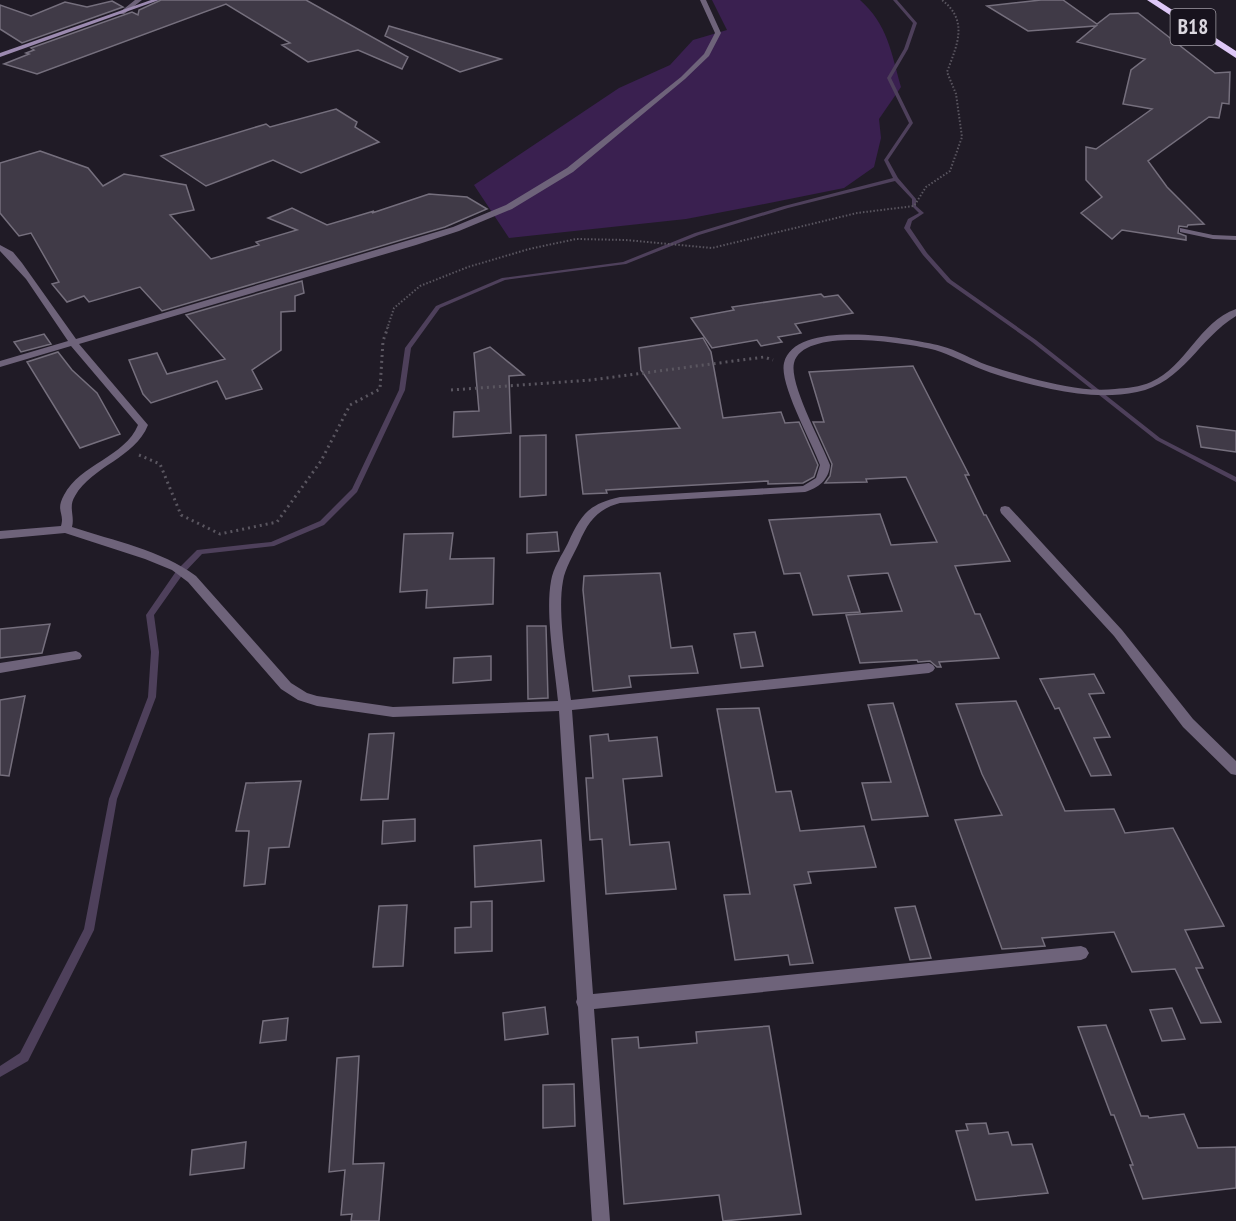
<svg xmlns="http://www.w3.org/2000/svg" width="1236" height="1221" font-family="'PT Sans Narrow',sans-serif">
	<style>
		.green { fill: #3a2050 }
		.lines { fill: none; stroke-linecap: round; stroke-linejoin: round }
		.stream { fill: #4e405b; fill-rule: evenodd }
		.building { fill: #403a47; stroke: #756f7d; stroke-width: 1.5 }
		.path-far1 { stroke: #5a5660; stroke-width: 2; stroke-dasharray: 1.5 2; stroke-linecap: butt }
		.path { stroke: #5a5660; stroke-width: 3; stroke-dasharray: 2 4; stroke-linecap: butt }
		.street { fill: #6e637a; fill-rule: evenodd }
		.secondary { fill: #9c8ab0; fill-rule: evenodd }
		.highway { fill: #dec8f7; fill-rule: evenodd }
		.labels { text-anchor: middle; stroke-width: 4.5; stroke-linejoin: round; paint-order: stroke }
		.shield { fill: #17121d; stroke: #a09ca5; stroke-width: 1.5 }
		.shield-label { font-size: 21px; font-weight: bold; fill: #dbd7df }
	</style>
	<rect width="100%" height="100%" fill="#201b26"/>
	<path class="green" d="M712,0H860C888,25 891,52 901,87L879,119L881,138L874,167L844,188L754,206L686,219L509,238L474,185L619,88L670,65L693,40L727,30Z"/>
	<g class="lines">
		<path class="stream" d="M893,0H897L917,23L908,49L891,78L913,123L888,160L898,178L916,199V206L924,213L912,221L910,228L927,253L951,280L1036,340L1160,438L1236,477V482L1156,440L1032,342L947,282L923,255L904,228L908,219L919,213L912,206V199L895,181L788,208L699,235L626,264L505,280L440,308L411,348L405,390L357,492L324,525L274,546L202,554L183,574L154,615L159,652L156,697L117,799L94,930L28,1061L0,1077V1066L20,1053L84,929L109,799L148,697L151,652L146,615L177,570L197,550L271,542L320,521L352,489L399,390L405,348L436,306L502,278L623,262L695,233L784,206L893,178L884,160L909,123L887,78L904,49L913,23Z"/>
	</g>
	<path class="building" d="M161,0H306L408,57L402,69L358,50L308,62L282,45L290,43L226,4L37,74L4,64L29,54L26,53L34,50L31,48L132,12L138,15L139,10Z
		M1041,0H1063L1097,24L1110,14L1138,13L1215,73L1230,72L1229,104L1222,103L1219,118L1209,117L1148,161L1167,187L1204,224L1188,225L1187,227L1179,226L1178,233L1186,236V240L1122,230L1112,239L1081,213L1102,197L1086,180V147L1096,149L1152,109L1123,104L1131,70L1145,59L1077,42L1096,26L1028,31L987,6Z
		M112,1L123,7L22,43L0,29V5L31,16L65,2L87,7Z
		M389,26L501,59L460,72L385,36Z
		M336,109L357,122L355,127L379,142L301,173L273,160L206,186L161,156L266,124L270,127Z
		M40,151L88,168L103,186L124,174L186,185L194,210L170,215L211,259L259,245L256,242L297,230L268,218L292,208L327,225L374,211L372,213L429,194L467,197L487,209L445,227L162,311L140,287L89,302L84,296L67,302L52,284L59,282L31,233L19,236L0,213V163Z
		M302,281L304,293L295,296V311L281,312V350L252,370L262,389L226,399L217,381L151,403L143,394L129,360L157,353L167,374L225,359L186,315Z
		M821,294L824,297L838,295L853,313L795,324L801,333L778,337L782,342L761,346L757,340L712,348L691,318L734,310L732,307Z
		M44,334L51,344L21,352L14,342Z
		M703,338L711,352L723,418L781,412L785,423L799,422L818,465L814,477L803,483L768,484V481L606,490L607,493L583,494L576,435L680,428L641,370L639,348Z
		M490,347L524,375L509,376L511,433L453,437L454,412L479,411L474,353Z
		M58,352L72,370L97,393L120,434L80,448L27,362Z
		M913,366L969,475H965L984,515H986L1010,561L955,566L975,614H980L999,658L939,662L941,667H937L930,661L918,662L917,660L860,663L846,615L902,611L888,573L848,576L860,612L813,615L800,573L784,574L769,520L880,514L891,545L937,542L906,477L866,479L867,482L825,483L830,476L832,464L813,422H824L809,372Z
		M1197,426L1236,431V452L1201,447Z
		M546,435V495L520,497V436Z
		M557,532L559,551L527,553V534Z
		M453,533L450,559L494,558L493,604L426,608L427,590L400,592L404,534Z
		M660,573L671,648L692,646L698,673L629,676L631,687L593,691L583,590L584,576Z
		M50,624L42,653L0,658V629Z
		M527,626H546L548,698L528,699Z
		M755,632L763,666L741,668L734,634Z
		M491,656V680L453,683L454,658Z
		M1094,674L1104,693L1089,694L1110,737L1094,738L1111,775L1091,776L1059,708L1055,709L1040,679Z
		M25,696L9,776L0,775V700Z
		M1016,701L1065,811L1114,809L1125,833L1173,828L1224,926L1185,930L1203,968H1196L1221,1022L1201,1023L1175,969L1132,972L1114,932L1042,938L1045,946L1002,949L955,820L1002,815L982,774L956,704Z
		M893,703L928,816L872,820L862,783L891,782L868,705Z
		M759,708L776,792L791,791L800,831L864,826L876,867L808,872L811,883L794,885L813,963L790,965L788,955L735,960L724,895L750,894L717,709Z
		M394,733L388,799L361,800L369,734Z
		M608,734L609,741L657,737L662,776L623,779L630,845L669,842L676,889L606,894L602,839L590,840L586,778H593L590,736Z
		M301,781L289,847L269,848L265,884L244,886L249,831H236L246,783Z
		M415,819V841L382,844L383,821Z
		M541,840L544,881L475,887L474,846Z
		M492,901V951L455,953V928L471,927V902Z
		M407,905L403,966L373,967L379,906Z
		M915,906L931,958L910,960L895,908Z
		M545,1007L548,1034L505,1040L503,1013Z
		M1172,1008L1185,1039L1162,1041L1150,1010Z
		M288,1018L286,1040L260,1043L263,1021Z
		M1106,1025L1141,1116H1148L1149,1118L1184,1114L1198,1148L1236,1147V1188L1143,1199L1130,1165H1133L1114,1115H1111L1078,1027Z
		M769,1026L801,1214L723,1221L719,1195L624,1204L612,1039L638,1037L639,1048L697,1043L696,1032Z
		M359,1056L353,1164L384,1163L379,1221H351L352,1214L341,1215L345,1170L329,1172L337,1058Z
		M574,1084L575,1126L543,1128V1085Z
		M986,1123L989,1134L1008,1132L1012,1145L1032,1144L1048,1193L976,1200L956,1131L968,1130L966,1124Z
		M246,1142L244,1168L190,1175L192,1150Z"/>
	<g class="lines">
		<path class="path-far1" d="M387,329L394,308L420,286L468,267L529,249L576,239L626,240L712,248L857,213L914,206L926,187L950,171L962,137L956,94L947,72C957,45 969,21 942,0"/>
		<path class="path" d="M451,390L591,380L764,357L773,360
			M139,455L160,464L181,515L220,534L277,522L321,461L350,405L380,389L383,341L388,327"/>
		<path class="street" d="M135,0H142L124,14H120V12Z
			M700,0H706L721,33L709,56L685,79L573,172L512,209L459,231L416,245L79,344L148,425C135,458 92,466 75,496C68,507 75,516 72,527C114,541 161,550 196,576L291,683L307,693L317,696L393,707L558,701C555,667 545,614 551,581C553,568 562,555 568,543C581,514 589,504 620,497L803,486L816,478L820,465C812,442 779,384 784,363C795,318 909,338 941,346C957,350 971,359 987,365C1001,370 1016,374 1030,378C1058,385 1087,392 1115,389C1127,388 1140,387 1151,382C1186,367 1199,322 1236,309V316C1199,338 1183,383 1137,392C1108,398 1080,395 1051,389C1028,384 1004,378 981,369C966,363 951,355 935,350C908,343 803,326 794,363C789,384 822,443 830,465C829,480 818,488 805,492L620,503C597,509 588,522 579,543C574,554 565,568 563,581C557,613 567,667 571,700L929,663L933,665L935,668L933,671L929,673L572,710L593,994L1081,946L1086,948L1089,953L1086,958L1081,960L594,1009L610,1221H592L578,1007L576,1002L577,999L559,711L393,717L317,706L298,700L281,689L188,582L172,570L145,559L65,533L0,539V531L61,526C65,513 55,511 64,495C80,464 125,457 138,425L71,346L0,367V361L68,341L26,279L0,251V245L13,252L22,263L76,339L453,227L506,205L567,168L681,77L704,54L715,33Z
			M1180,228L1213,235L1236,236V240L1213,239L1180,232Z
			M1005,506L1009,507L1122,630L1193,719L1236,761V775L1231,774L1183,727L1114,636L1001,513L1000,510L1001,507Z
			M76,651L80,653L82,656L80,659L0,673V663Z"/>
		<path class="secondary" d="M151,0H159L0,57V53Z"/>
		<path class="highway" d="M1147,0H1157L1236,51V58Z"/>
	</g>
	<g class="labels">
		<rect class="shield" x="1170.5" y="9" width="45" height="36" rx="4.5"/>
		<g class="shield-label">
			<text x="1193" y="34">B18</text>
		</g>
	</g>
</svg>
